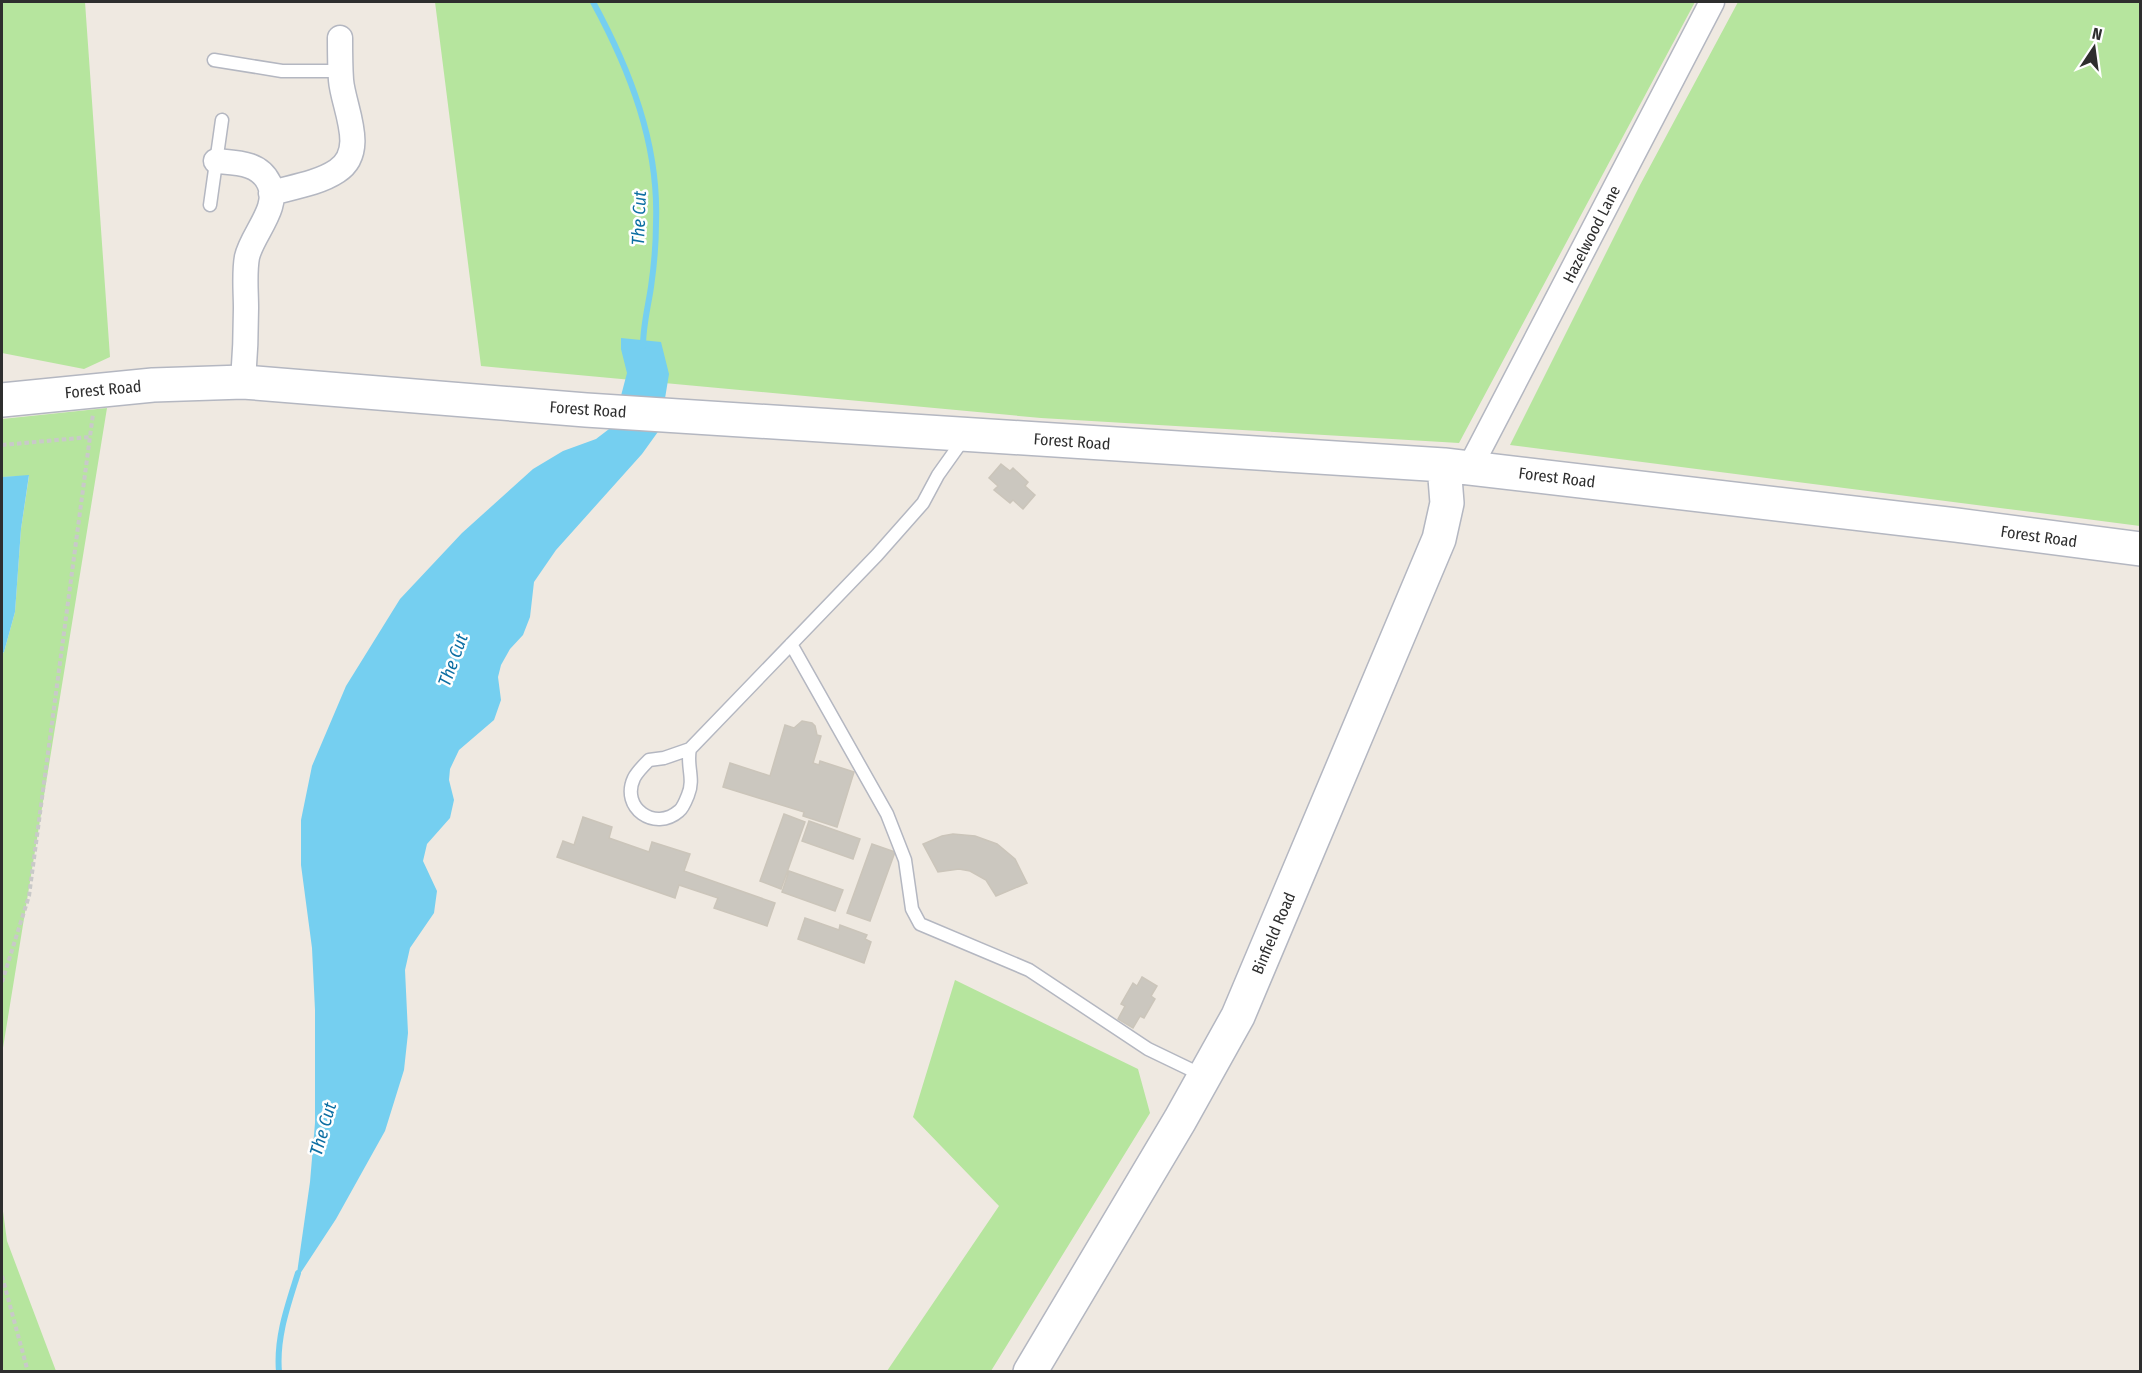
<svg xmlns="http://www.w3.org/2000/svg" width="2142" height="1373" font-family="'Fira Sans Condensed',sans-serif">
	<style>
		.green { fill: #b6e59e }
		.water { fill: #75cff0 }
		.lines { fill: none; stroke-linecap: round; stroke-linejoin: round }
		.stream { stroke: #75cff0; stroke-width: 6 }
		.building { fill: #cbc7bf; stroke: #cbc5ba; stroke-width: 1.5 }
		.lane-casing { stroke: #b4b7c1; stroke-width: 15 }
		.street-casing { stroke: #b4b7c1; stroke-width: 27 }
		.secondary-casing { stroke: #b4b7c1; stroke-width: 36 }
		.path { stroke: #c9c9c9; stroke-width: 4; stroke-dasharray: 4.5 3; stroke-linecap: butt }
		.lane { stroke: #fff; stroke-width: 12 }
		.street { stroke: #fff; stroke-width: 24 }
		.secondary { stroke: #fff; stroke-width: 33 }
		.labels { text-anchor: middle; stroke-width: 5; stroke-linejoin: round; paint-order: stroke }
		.street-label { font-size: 16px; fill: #2e2e2e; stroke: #fff }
		.water-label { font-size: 18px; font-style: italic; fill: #0d6fa3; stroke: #fff }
	</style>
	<rect width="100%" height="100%" fill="#efe9e1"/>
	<path class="green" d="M2,2H85L110,357L84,369L2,353Z
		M435,2H1695L1459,443L1041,418L481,366Z
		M1738,2H2140V526L1510,445L1640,185Z
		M107,408L2,1054V654L4,652L15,612L21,529L29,476L2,477V419Z
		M955,980L1138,1069L1150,1113L991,1371H887L999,1206L913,1117Z
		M2,1204L7,1241L56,1371H2Z"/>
	<path class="water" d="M621,338L661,342L669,374L660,429L642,454L556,550L534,582L530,617L523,635L510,649L501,665L498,677L501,700L494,720L459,750L450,769L449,780L454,800L450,818L427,844L423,861L437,891L434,913L410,948L405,970L408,1033L404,1070L385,1131L336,1219L296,1280L310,1182L315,1123V1010L312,948L301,865V820L312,766L346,686L400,599L462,533L533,469L563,451L596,439L613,426L627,373L621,349Z
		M29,475L21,529L15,612L4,652L2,654V477Z"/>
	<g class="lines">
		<path class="stream" d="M593,2C630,70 659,144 656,223C656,244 654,266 651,287C648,307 643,326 643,346
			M279,1372C276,1337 288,1305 298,1273"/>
	</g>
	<path class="building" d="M1001,464L1010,471L1013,468L1028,482L1025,486L1035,495L1023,509L1013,500L1010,503L994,490L998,486L989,478Z
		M802,721L812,723L815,726L817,735L821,736L813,763L819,765L820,761L854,772L837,827L803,816L804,812L723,787L730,763L770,776L785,725L794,728Z
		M784,814L805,822L781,889L760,881Z
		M583,817L612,827L609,838L649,852L652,842L690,854L684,871L775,903L767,926L714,908L718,898L679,885L675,898L557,857L563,841L574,845Z
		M809,821L860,839L853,859L802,841Z
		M953,834L975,836L997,844L1015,859L1027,883L996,896L986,880L970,871L959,869L938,872L923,844L942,836Z
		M872,844L895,852L870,921L847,913Z
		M789,871L843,890L835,911L782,892Z
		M805,918L839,930L840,925L867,935L865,939L871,942L864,963L798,939Z
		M1142,977L1157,986L1151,996L1155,999L1144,1018L1140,1016L1133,1028L1118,1019L1125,1006L1121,1004L1133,983L1137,986Z"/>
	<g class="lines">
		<defs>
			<path id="lane" d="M214,60L282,71H341
				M210,205L222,120
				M791,644L887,814L905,860L912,909L920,924L1029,970L1148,1049L1202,1075
				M690,749L664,758L649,760C644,765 637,772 634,778C620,808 655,832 679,811C683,808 686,800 688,795C695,779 686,765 690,749L877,555L923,503L938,475L965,437"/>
			<path id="street" d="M216,161C236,163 259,162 269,183C281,207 252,234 247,257C244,273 246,292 246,308C246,333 245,357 243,382
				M271,193C293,187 319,183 337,171C368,151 343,107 341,80C340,66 340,52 340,38
				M1470,467L1712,2"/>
			<path id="secondary" d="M2,400L153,385L243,382L586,410L1444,465L1956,525L2140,549
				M1030,1372L1180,1120L1238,1016L1439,539L1447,503L1444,465"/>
		</defs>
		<use href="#lane" class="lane-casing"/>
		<use href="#street" class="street-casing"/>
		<use href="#secondary" class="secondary-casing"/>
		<path class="path" d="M2,445L90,437
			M2,982L29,896L93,414
			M2,1276L28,1372"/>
		<use href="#lane" class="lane"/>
		<use href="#street" class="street"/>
		<use href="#secondary" class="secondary"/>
	</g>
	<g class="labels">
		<g class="street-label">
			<text transform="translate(1591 234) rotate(-63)" y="6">Hazelwood Lane</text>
			<text transform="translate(103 389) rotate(-5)" y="6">Forest Road</text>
			<text transform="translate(588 409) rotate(4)" y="6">Forest Road</text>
			<text transform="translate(1072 441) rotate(4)" y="6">Forest Road</text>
			<text transform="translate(1557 477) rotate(7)" y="6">Forest Road</text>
			<text transform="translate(2039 536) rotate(8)" y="6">Forest Road</text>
			<text transform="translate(1273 933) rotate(-67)" y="6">Binfield Road</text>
		</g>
		<g class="water-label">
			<text transform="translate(639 218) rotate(-88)" y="6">The Cut</text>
			<text transform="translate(453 660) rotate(-70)" y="6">The Cut</text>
			<text transform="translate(323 1129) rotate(-74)" y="6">The Cut</text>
		</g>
	</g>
	<rect width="2142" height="1373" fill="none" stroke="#2e2e2e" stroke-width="6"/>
	<g transform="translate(2094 48) rotate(13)" stroke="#ffffff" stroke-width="4.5" paint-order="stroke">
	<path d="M0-4.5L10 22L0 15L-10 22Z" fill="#2e2e2e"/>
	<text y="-9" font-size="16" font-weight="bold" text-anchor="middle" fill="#2e2e2e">N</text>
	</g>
</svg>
